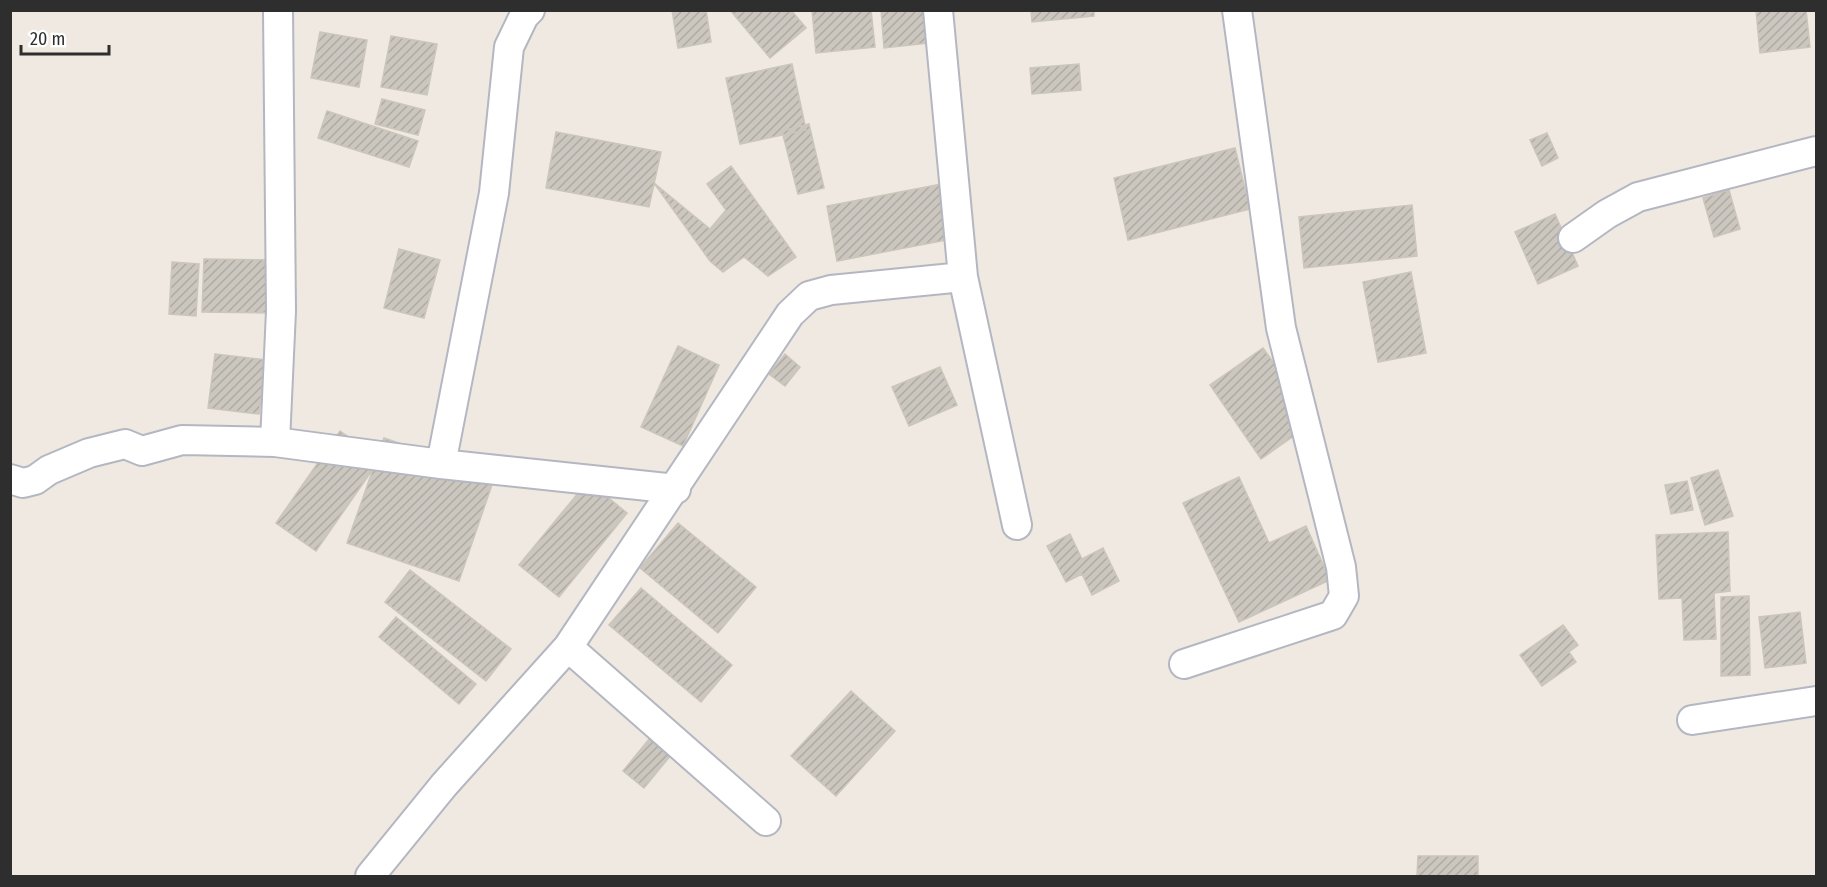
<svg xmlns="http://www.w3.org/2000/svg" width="1827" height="887" font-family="'Fira Sans Condensed',sans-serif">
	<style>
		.building { fill: url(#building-hatch); stroke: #cbc5ba; stroke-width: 1.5 }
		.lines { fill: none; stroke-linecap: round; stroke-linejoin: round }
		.street-casing { stroke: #b4b7c1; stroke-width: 32 }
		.street { stroke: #fff; stroke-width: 28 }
	</style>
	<defs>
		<pattern id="building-hatch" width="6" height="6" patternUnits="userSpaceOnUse" patternTransform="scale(1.5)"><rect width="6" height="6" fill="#cbc7bf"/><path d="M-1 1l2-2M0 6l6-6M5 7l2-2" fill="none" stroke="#afaba4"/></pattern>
	</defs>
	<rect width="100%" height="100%" fill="#efe9e1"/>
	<path class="building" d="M672,10H706L711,42L678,48Z
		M730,10H791L806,28L770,58Z
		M812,10H871L875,47L816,53Z
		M881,10H934L937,42L884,48Z
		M1031,10H1094V16L1032,22Z
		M1756,10H1806L1810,47L1760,53Z
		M320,32L367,40L359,87L311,78Z
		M391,36L437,44L427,95L381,87Z
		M792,64L806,130L740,144L726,78Z
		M1079,64L1081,90L1032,94L1030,68Z
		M382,99L425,110L418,135L375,124Z
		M327,111L418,141L409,167L318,138Z
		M809,124L824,188L798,194L782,131Z
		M556,132L661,152L649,207L546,188Z
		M1547,133L1558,158L1542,166L1530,140Z
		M1235,148L1250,209L1128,240L1114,178Z
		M731,166L796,257L768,276L744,257L723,272L710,261L654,183L710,229L726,210L707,184Z
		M942,184L952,239L837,261L827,206Z
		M1729,190L1740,229L1714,237L1703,198Z
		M1412,205L1417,256L1304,268L1299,217Z
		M1555,214L1578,266L1538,284L1515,232Z
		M399,249L440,260L424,318L384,308Z
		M204,259L280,260L279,313L202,312Z
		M172,262L199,264L196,316L169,314Z
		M1411,272L1426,353L1378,362L1363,282Z
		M678,346L719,365L683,446L641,427Z
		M1263,348L1315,421L1261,459L1210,385Z
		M215,354L266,360L259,414L208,408Z
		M785,354L800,367L785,386L769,374Z
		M940,367L957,405L909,426L892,387Z
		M340,431L380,459L316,551L276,523Z
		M384,438L495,476L459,581L347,543Z
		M1718,470L1733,516L1705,525L1691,478Z
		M1239,477L1269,543L1306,526L1330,580L1239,622L1183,503Z
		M588,481L627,513L559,597L519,565Z
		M1687,481L1693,510L1671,514L1665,485Z
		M678,523L756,587L718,633L640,568Z
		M1728,532L1730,591L1714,593L1716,639L1684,640L1682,598L1659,599L1656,535Z
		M1070,534L1082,559L1103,548L1119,581L1092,595L1082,574L1066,582L1047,546Z
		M410,570L511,649L486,681L385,602Z
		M641,588L732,665L701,702L609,625Z
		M1749,596L1750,675L1721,676V597Z
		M1800,612L1806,663L1765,668L1759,617Z
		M396,617L476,684L459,704L379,637Z
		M1563,625L1578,645L1569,652L1576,662L1542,686L1520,655Z
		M851,691L895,731L836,796L791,756Z
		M659,727L680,744L644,788L623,771Z
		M1418,856H1478V876H1417Z"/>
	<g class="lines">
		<defs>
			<path id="street" d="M938,10L963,277L1017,525
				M1573,238L1607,214L1638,197L1816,151
				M275,442L281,311L278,10
				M441,464L494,193L509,47L524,16L530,10
				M10,479L23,483L35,480L49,470L89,453L125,444L142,451L182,440L275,442L441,464L676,489
				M568,647L766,821
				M1184,664L1333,615L1344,596L1341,567L1281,328L1237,10
				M1692,720L1816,701
				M370,876L444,785L568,647L790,314L809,296L831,290L963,277"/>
		</defs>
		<use href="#street" class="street-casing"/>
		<use href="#street" class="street"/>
	</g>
	<rect width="1827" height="887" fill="none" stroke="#2e2e2e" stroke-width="24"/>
	<path d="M21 45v9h88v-9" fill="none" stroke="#2e2e2e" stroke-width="3"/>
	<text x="30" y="45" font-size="18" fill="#2e2e2e" stroke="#ffffff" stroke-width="4.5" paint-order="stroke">20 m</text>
</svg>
